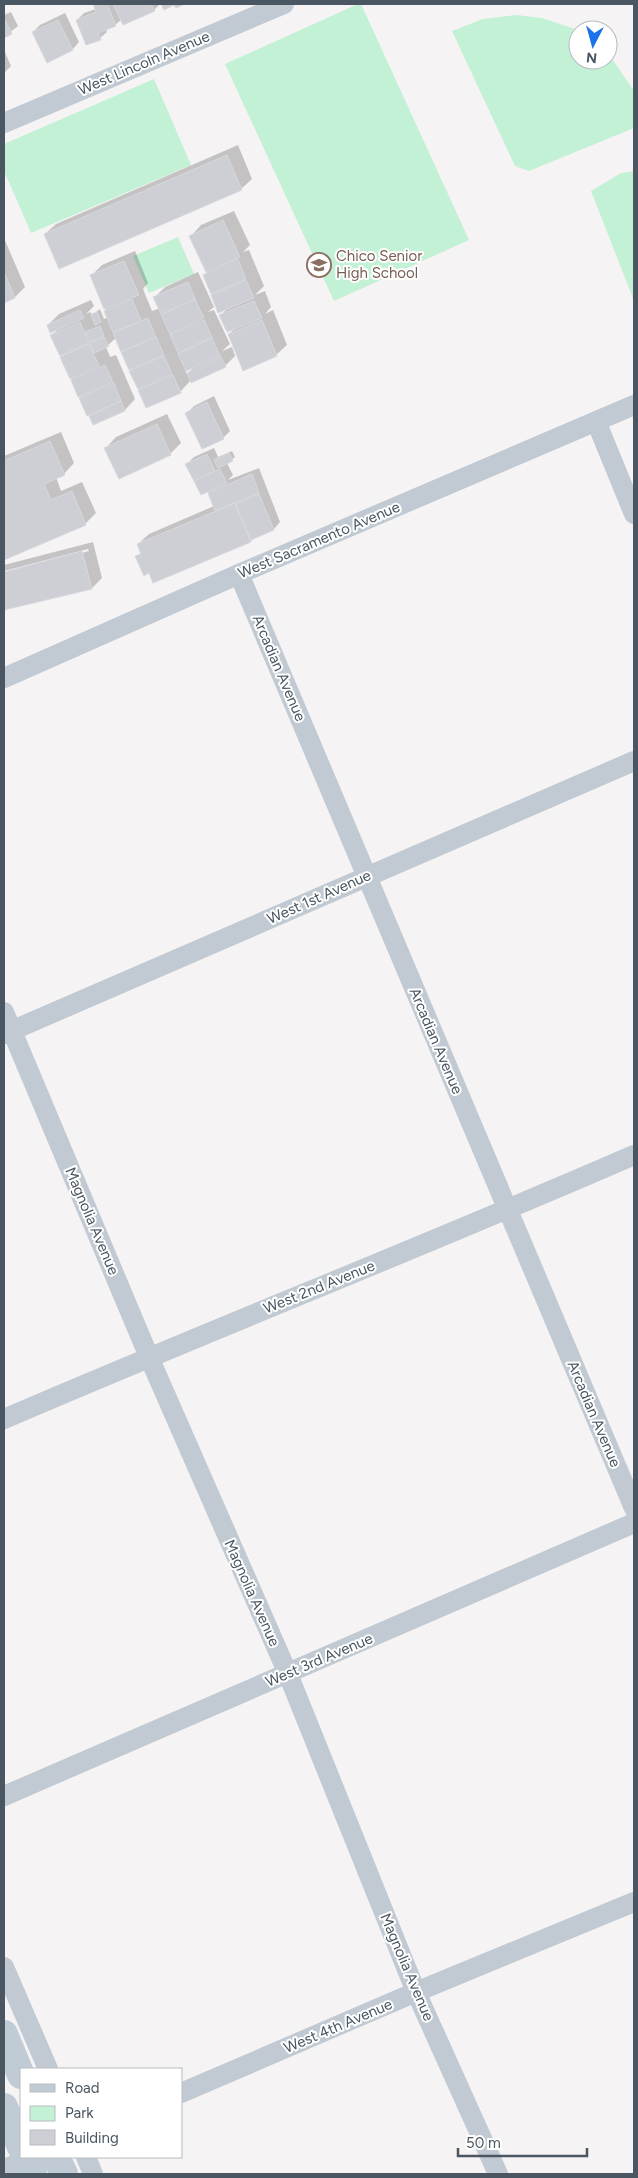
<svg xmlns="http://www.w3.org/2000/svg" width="638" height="2178" font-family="Figtree,sans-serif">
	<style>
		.green { fill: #c3f1d5 }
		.shadow { fill: #0003; fill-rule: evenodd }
		.building { fill: #cdcfd5; stroke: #d7d9de }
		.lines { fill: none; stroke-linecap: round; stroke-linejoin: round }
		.minor { stroke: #c1cad2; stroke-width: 20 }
		.secondary { stroke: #c1cbd6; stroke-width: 28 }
		.labels { text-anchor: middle; stroke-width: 4; stroke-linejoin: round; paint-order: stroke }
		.street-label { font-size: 15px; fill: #4a5661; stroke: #fff }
		.education-label { font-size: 15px; fill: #785e54; stroke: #fff; text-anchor: start }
	</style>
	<rect width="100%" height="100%" fill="#f5f3f3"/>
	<path class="green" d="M358,4H361L469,240L334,301L225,64Z
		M516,15L542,18L578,30V60H608V53L634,91V128L529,171L515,166L452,31L483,19Z
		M154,79L191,165L31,233L4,171V144Z
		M634,171V301L591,191L621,173Z
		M178,237L194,274L149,293L133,256Z"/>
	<path class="shadow" d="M94,4H160L154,10L122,19L115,25L106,29L107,32L100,38L77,20L84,13L96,9Z
		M11,12L18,26L4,37V15Z
		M65,13L79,42L73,49L33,32L40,25Z
		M4,50L11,66L4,73Z
		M238,145L252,179L241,189L45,234L56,224Z
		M234,211L250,245L243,252L249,250L264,286L255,295L265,291L271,307L265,314L273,310L287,345L276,355L229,334L236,327L221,315L228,308L219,312L204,275L207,272L191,236L201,225Z
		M4,238L25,287L15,297L4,302Z
		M135,251L148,283L143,289L152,311L160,308L155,297L165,287L198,272L214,307L208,312L214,310L230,344L222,351L232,347L235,356L225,366L191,380L180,392L147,406L117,337L106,347L110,357L116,355L135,399L125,410L93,424L62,357L68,351L52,335L60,327L48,325L59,314L91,300L94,306L86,314L90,312L92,315L100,309L104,319L109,317L91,276L102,265ZM195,366L187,374L185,370Z
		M214,396L230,431L223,438L203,447L187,413L194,406Z
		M167,414L181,443L170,454L120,477L106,448L116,437Z
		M61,432L74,463L64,474L56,477L61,491L82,482L96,513L85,524L4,559V456Z
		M214,448L218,457L232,451L235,457L227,463L233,475L228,480L259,468L280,522L274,529L255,537L251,541L154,581L150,572L137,556L142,552L138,544L149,534L214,506L208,491L201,494L187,464L194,457Z
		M93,542L102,578L92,588L4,609V574L89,551L88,549L4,571V565Z"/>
	<path class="building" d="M93,4H107L116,26L98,33L101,40L86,45L76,20L96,12Z
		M113,4H151L155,11L123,25Z
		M161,4H185L176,8L174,5L164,10Z
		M4,18L12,34L4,38Z
		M58,20L73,50L47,63L32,32Z
		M227,155L242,190L59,269L44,234Z
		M223,220L240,257L206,272L189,236Z
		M238,259L246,279L211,294L203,275Z
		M124,261L139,295L104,309L90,275Z
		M4,272L15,298L4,303Z
		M246,280L254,298L218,313L211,295Z
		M188,282L195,299L161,314L153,297Z
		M132,299L141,321L113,332L104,311Z
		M195,299L204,318L170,334L161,315Z
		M254,301L262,318L227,332L219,315Z
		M80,310L84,318L50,333L47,325Z
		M97,312L101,322L95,325L91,314Z
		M148,318L156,337L121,352L113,333Z
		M204,320L212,337L178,353L170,335Z
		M262,320L277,356L243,371L228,334Z
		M80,322L89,343L60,356L50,335Z
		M100,326L104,336L90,342L85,332Z
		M104,337L109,346L94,353L90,343Z
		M156,337L164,355L129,370L121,352Z
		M212,338L220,356L186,371L178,354Z
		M89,344L99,366L70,379L60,357Z
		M164,356L172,374L138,389L129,371Z
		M221,357L226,367L191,383L187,373Z
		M105,365L113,382L78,397L71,380Z
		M173,375L181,393L146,408L138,390Z
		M114,383L121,401L87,416L79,398Z
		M121,401L125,411L93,425L89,416Z
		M207,402L224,439L202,449L185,413Z
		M157,424L171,455L119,479L104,448Z
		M50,441L65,475L44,484L51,500L72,491L86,525L4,560V461Z
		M229,453L233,461L218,468L214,460Z
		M207,454L215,471L194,481L185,464Z
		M220,469L227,483L201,495L194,481Z
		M252,474L259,493L215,511L208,493Z
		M259,494L274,530L251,540L235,504Z
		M235,503L251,542L153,583L149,573L144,576L135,556L141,554L137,544Z
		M82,551L92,589L4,610V572Z"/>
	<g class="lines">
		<path class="minor" d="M4,123L284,4
			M596,421L634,514
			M239,574L634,1508
			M4,678L239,574L634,405
			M4,1012L149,1357L288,1674L416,1992L498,2174
			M4,1034L634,761
			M4,1419C213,1329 425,1246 634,1155
			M4,1796L634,1523
			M4,1967L48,2069
			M181,2093L416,1992L634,1902
			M86,2157L93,2174
			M4,2169L34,2157"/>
		<path class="secondary" d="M4,2034L21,2075
			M4,2107L21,2147
			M26,2157L33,2174
			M56,2157L64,2174"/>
	</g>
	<defs>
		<symbol id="school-ring" viewBox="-11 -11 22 22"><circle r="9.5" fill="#fff" stroke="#8d6e63" stroke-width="1.5"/><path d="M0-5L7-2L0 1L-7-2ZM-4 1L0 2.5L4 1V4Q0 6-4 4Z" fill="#8d6e63"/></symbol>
	</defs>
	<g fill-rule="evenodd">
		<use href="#school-ring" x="305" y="251" width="28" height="28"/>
	</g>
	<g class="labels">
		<g class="street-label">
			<text transform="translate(144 63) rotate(-23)" y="5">West Lincoln Avenue</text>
			<text transform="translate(319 540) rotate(-23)" y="5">West Sacramento Avenue</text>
			<text transform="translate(279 668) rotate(67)" y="5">Arcadian Avenue</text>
			<text transform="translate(319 897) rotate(-24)" y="5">West 1st Avenue</text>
			<text transform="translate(436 1041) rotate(67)" y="5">Arcadian Avenue</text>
			<text transform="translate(92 1221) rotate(67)" y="5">Magnolia Avenue</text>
			<text transform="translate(319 1287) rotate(-22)" y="5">West 2nd Avenue</text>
			<text transform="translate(594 1414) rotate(67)" y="5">Arcadian Avenue</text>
			<text transform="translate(252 1593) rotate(66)" y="5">Magnolia Avenue</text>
			<text transform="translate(319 1660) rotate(-23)" y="5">West 3rd Avenue</text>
			<text transform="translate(407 1967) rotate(67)" y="5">Magnolia Avenue</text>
			<text transform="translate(338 2026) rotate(-23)" y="5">West 4th Avenue</text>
		</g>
		<g class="education-label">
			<text x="336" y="261">Chico Senior<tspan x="336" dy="17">High School</tspan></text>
		</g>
	</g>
	<rect width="638" height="2178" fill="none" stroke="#4a5661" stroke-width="10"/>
	<rect x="20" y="2068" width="162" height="90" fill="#ffffff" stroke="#b7bbc0"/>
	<rect x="30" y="2084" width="25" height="8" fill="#c1cbd6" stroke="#b7bbc0"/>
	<text x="65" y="2093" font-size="15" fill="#4a5661">Road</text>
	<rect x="30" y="2106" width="25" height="15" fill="#c3f1d5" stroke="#b7bbc0"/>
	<text x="65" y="2118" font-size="15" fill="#4a5661">Park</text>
	<rect x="30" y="2130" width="25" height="15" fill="#cdcfd5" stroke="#b7bbc0"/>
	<text x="65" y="2143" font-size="15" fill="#4a5661">Building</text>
	<g transform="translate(593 45) rotate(186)"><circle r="24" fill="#ffffff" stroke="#b7bbc0"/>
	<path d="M0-4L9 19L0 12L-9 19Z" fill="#1a73e8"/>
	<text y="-8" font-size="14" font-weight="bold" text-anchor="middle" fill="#4a5661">N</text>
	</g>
	<path d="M458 2148v8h129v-8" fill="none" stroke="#4a5661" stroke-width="2.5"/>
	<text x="466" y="2148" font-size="15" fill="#4a5661" stroke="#ffffff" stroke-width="4" paint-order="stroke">50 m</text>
</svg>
